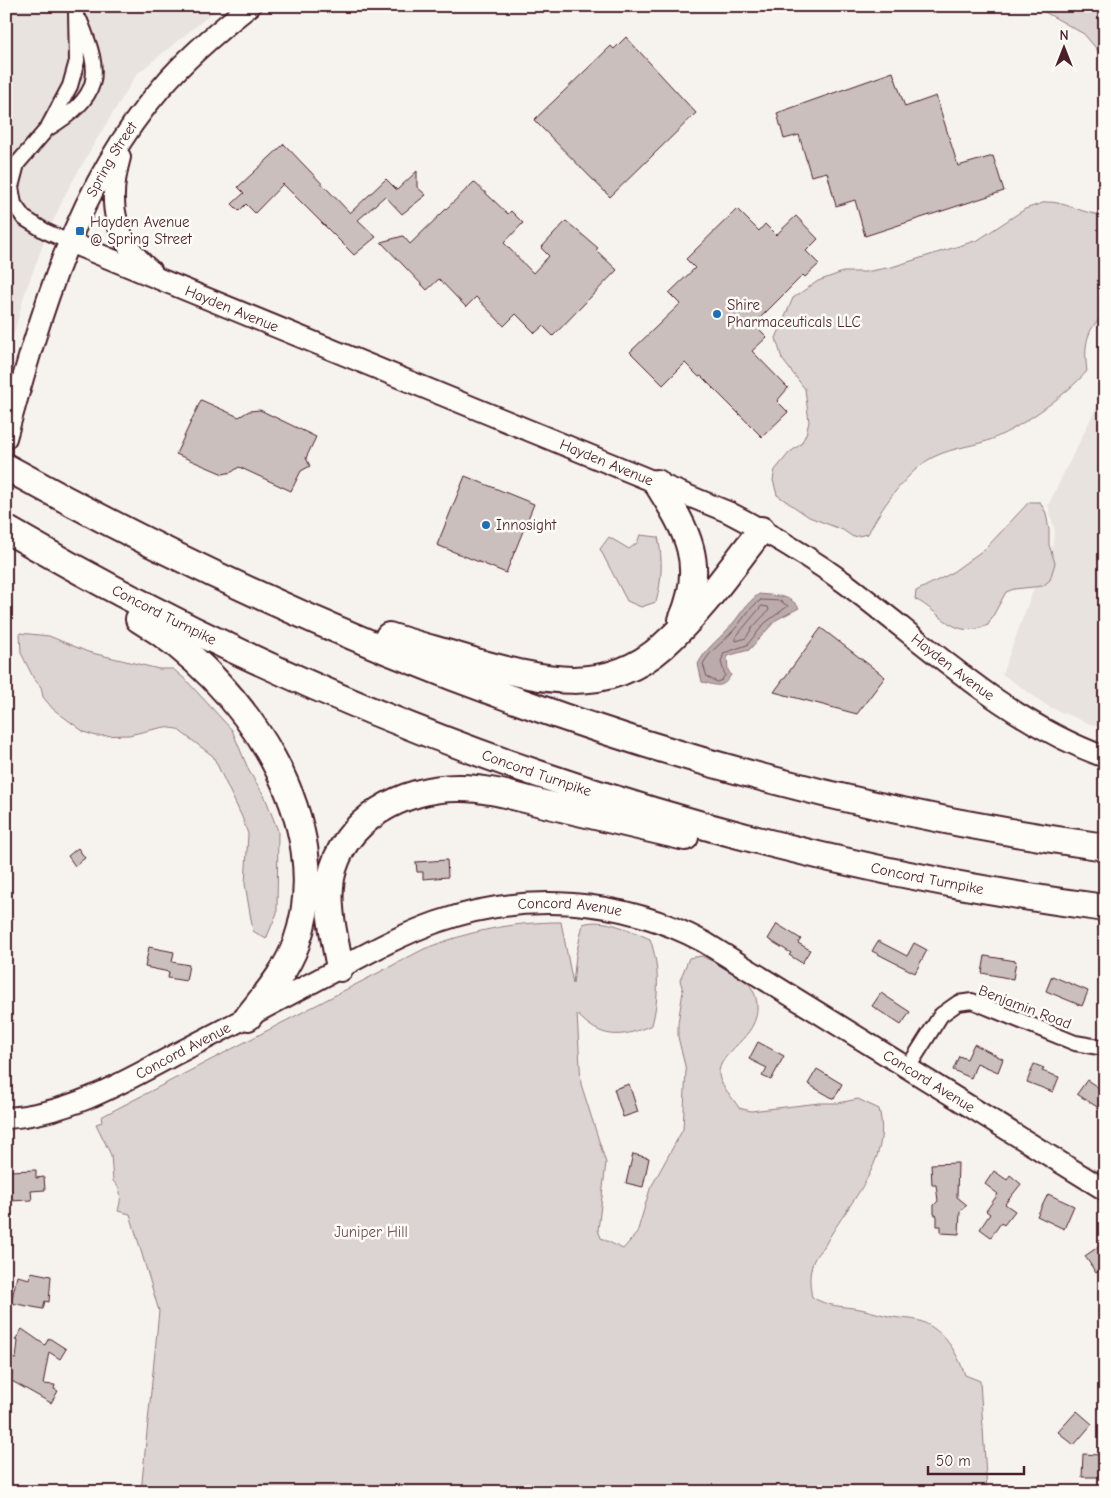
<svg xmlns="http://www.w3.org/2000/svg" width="1111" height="1498" font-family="'Comic Neue',sans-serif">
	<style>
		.built { fill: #e9e3e0 }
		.green { fill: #dcd4d2; stroke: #937a7e }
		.water { fill: #bbabac; stroke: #8e7378 }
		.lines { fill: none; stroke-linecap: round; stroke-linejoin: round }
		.shore { stroke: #77575f; stroke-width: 1 }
		.building { fill: #cbbfbe; stroke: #4a1f2b }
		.street-casing { stroke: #4a1f2b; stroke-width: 18 }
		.secondary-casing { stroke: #4a1f2b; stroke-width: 24 }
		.highway-casing { stroke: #4a1f2b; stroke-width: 30 }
		.street { stroke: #fdfcf7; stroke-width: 14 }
		.secondary { stroke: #fdfcf7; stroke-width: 20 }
		.highway { stroke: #fdfcf7; stroke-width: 26 }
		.poi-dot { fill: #1f6fb2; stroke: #fdfcf7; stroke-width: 2 }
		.labels { text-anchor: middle; stroke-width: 5; stroke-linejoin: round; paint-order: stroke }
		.street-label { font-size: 15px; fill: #4a1f2b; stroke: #fdfcf7 }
		.poi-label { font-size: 15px; fill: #4a1f2b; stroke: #fdfcf7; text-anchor: start }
		.park-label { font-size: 15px; fill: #6e4c55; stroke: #fdfcf7 }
	</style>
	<rect width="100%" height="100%" fill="#f6f3ef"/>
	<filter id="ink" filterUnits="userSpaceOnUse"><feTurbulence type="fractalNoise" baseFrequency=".02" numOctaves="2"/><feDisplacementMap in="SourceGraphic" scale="10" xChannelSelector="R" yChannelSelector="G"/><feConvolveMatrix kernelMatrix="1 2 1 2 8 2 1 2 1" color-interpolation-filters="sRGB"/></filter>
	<g filter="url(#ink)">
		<path class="built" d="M6,6H221L137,74L94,144L66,193L46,237L25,293L6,363Z
			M1105,390V730L1049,707L1002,674L1043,563L1050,558L1055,532L1048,505Z"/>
		<path class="green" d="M1034,6H1105V59L1084,34Z
			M1046,202C1065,201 1084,215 1105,215V315C1085,328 1084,349 1087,371C1067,395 1016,431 987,441C968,447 946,449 928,460C905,475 880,509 868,534L853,537L843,530L809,517L777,495L773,480L775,470L789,453L801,444L806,434L809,422L805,389L782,359L776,338L793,298L818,281L843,272H865L892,267L978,240L1025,209Z
			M1029,502H1040L1046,513L1049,530V545L1055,563L1050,580L1043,586L1014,589L1006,592L988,625C954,641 941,612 915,599L916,591L950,574L986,548Z
			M640,535L658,537C663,560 662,580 656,602L641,607L627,601L600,549L609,537L629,549L637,543Z
			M20,633L49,636L88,652L159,669H173L186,680L232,730L249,771L265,797L278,831L277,913L266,939L253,931L245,884L248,834L242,817L213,756L177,729L164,727L129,735L96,736L84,732L53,709L43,697L41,687L34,679L21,653Z
			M561,922L573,984L576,955L583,924C603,917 632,931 650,939C660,966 659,998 652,1025C620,1039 601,1039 577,1014L581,1084L606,1163L598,1230L601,1238L623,1249L637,1233L650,1189L683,1129L686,1070L678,1037V1023L683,991L680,980L689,958L702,956C713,963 728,965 737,972C747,980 756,991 757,1004C760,1039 717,1051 719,1075C720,1085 734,1099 739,1108L751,1111L819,1103H838L858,1099L879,1109C893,1162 847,1203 824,1247C809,1260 808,1278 812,1297C828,1307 842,1306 860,1309C871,1311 882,1315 893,1317C902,1319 912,1318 920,1321C944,1330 957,1352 965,1375L980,1381L987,1492H141L159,1311L130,1214L118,1211C121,1198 123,1191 113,1181L111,1155L96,1124L102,1122L101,1117L424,949C469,931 513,922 561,922Z"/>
		<path class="water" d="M759,594C774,596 790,594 799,608L776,620L749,650L727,656L728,670L731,675C722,690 717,685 702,682L698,664C706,648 717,641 728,629C739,617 746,603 759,594Z"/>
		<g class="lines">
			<path class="shore" d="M761,600L780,601L788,606L765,623L747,645L724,653L721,662L725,675L722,680L717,682L707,677L703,664C710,650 722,644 732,632C742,622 749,607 761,600Z
				M762,606L768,607L769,610L752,628L746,638L736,641V637Z"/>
		</g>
		<path class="building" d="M626,37L696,113L610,197L534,120L611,46L614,49Z
			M893,72L905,107L936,96L958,166L993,156L1004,191L865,236L855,200L836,206L827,172L811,176L799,135L784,139L777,113Z
			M284,144L350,213L386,179L397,190L417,171V187L426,195L402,214L385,196L358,220L376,237L354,255L283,184L255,213L246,204L239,211L232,204L244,193L238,187Z
			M474,182L508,214L511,211L523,223L504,243L533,273L549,256L541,248L566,221L598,248L596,250L617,270L553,336L543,326L535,333L516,314L504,326L476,297L466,307L439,279L427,290L381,242L403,236L410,244Z
			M737,209L759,231L765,224L776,235L796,216L818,239L806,251L819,264L805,277L803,275L754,324L767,337L752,351L788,388L777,401L788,412L762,437L701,376L699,377L685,363L663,385L630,352L680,304L669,293L695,268L686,259Z
			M201,400L239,417L249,411L260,410L316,437L306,458L310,466L301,471L291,491L239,467L232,472L223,474L176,454Z
			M465,476L534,504L506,573L437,545Z
			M821,628L885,677L857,714L774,692Z
			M78,848L85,858L75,866L68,856Z
			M447,860L448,877L423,879V872H417L416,862Z
			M777,924L801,939L798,943L810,950L802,963L789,955L791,953L768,939Z
			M878,941L907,956L914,943L927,950L915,973L872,951Z
			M149,947L174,952L172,962L189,965L186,981L168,978L169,972L145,967Z
			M985,956L1016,961L1013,979L982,973Z
			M1052,976L1088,991L1082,1006L1046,991Z
			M881,993L910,1012L901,1025L872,1006Z
			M758,1042L784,1056L771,1080L762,1076L767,1068L749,1059Z
			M974,1044L1003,1059L998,1072L977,1063L971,1078L953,1070L959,1056L967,1059Z
			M1034,1064L1044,1068L1042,1071L1059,1077L1053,1092L1027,1082Z
			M817,1069L842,1084L834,1099L808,1084Z
			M1087,1080L1105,1092V1112L1077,1094Z
			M629,1084L638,1112L623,1117L614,1089Z
			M633,1154L649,1158L643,1187L626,1183Z
			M958,1163L957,1197L967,1205L960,1211L959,1234L941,1233V1226H937V1216L934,1214V1205L938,1201L936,1185H932L931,1164Z
			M36,1170V1178L44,1177L45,1190L31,1191L32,1200L8,1201L7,1171Z
			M994,1171L1007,1180L1010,1175L1021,1184L1005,1204L1015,1211L1004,1225L1001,1223L991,1237L980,1229L990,1214L986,1211L998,1194L985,1184Z
			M1048,1194L1074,1206L1064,1229L1037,1216Z
			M1105,1242V1268L1096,1273L1085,1256Z
			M31,1272L51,1276L49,1302L45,1301L43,1309L11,1303L17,1276L30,1279Z
			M22,1329L45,1345L49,1338L66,1349L60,1359L49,1352L43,1384L55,1385L54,1389L58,1391L51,1403L10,1380L12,1373L6,1372V1357L16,1359L18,1341L15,1340Z
			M1077,1411L1092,1424L1074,1445L1058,1432Z
			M1083,1454L1100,1455L1099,1477H1082Z"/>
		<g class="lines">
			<defs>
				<path id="street" d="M47,129C101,96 103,76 80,21
					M69,242L45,231L24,218L14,204L11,187L17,164L47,129L70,86L77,61L76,13
					M907,1069L941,1015L958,1003L972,1001L1075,1043L1105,1048"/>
				<g id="secondary">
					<path d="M120,157C107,204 113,239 152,272"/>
					<path id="s1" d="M69,242L728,512C769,533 808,556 845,583C928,645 1005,721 1105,757"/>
					<path id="s2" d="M6,438C40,316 76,186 161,88C187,57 218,31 250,6"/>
					<path id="s3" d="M6,1118C69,1114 120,1084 174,1055C223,1030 272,1004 321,978C359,958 397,936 437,922C525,891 622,898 704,942L1105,1190"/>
				</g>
				<g id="highway">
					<path d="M6,467C348,657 716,793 1105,847"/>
					<path d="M657,483C687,531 707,563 682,620"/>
					<path id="s4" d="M6,529C342,726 718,857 1105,908"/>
					<path d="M139,619C242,679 340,822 296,944C286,972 266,994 248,1017"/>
					<path d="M389,636C418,645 447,653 476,662C542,680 606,697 663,646C701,612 730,569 761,530"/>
					<path d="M340,968C335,939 326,908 331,878C342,820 404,787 460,788C490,788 519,798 549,805C594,816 639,826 685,837"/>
				</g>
			</defs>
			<use href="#street" class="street-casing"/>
			<use href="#secondary" class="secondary-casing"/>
			<use href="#highway" class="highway-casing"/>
			<use href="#street" class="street"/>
			<use href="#secondary" class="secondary"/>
			<use href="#highway" class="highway"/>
		</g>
	</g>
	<g class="poi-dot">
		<rect x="75" y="226" width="10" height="10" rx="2.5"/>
		<circle cx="717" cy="314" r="5"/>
		<circle cx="486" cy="525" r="5"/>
	</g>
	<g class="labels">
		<g class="street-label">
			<text dy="5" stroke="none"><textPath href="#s2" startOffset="299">Spring Street</textPath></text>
			<text dy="5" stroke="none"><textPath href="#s1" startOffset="176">Hayden Avenue</textPath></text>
			<text dy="5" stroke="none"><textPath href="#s1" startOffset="581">Hayden Avenue</textPath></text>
			<text dy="5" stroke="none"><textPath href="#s4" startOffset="180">Concord Turnpike</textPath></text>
			<text dy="5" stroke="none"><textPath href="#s1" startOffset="986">Hayden Avenue</textPath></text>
			<text dy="5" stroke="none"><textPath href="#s4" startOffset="585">Concord Turnpike</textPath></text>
			<text dy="5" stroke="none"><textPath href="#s4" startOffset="990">Concord Turnpike</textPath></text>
			<text dy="5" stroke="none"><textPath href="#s3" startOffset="611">Concord Avenue</textPath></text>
			<text transform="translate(1025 1007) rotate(21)" y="5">Benjamin Road</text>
			<text dy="5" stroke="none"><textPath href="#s3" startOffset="191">Concord Avenue</textPath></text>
			<text dy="5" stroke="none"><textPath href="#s3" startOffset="1016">Concord Avenue</textPath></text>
		</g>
		<g class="poi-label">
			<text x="90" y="227">Hayden Avenue<tspan x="90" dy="17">@ Spring Street</tspan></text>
			<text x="727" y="310">Shire<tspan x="727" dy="17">Pharmaceuticals LLC</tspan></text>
			<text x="496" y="530">Innosight</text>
		</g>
		<g class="park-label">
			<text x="371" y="1237">Juniper Hill</text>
		</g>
	</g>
	<rect width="1111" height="1498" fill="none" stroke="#fdfcf7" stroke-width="25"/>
	<rect x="12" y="12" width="1086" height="1473" fill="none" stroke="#4a1f2b" stroke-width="2" filter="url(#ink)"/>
	<g transform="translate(1064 48)" stroke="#fdfcf7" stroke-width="4" paint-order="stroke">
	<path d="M0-4L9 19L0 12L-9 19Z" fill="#4a1f2b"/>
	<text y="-8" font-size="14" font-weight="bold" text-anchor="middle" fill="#4a1f2b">N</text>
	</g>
	<path d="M928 1466v8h96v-8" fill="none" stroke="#4a1f2b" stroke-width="2.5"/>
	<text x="936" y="1466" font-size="15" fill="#4a1f2b" stroke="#fdfcf7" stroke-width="4" paint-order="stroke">50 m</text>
</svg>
